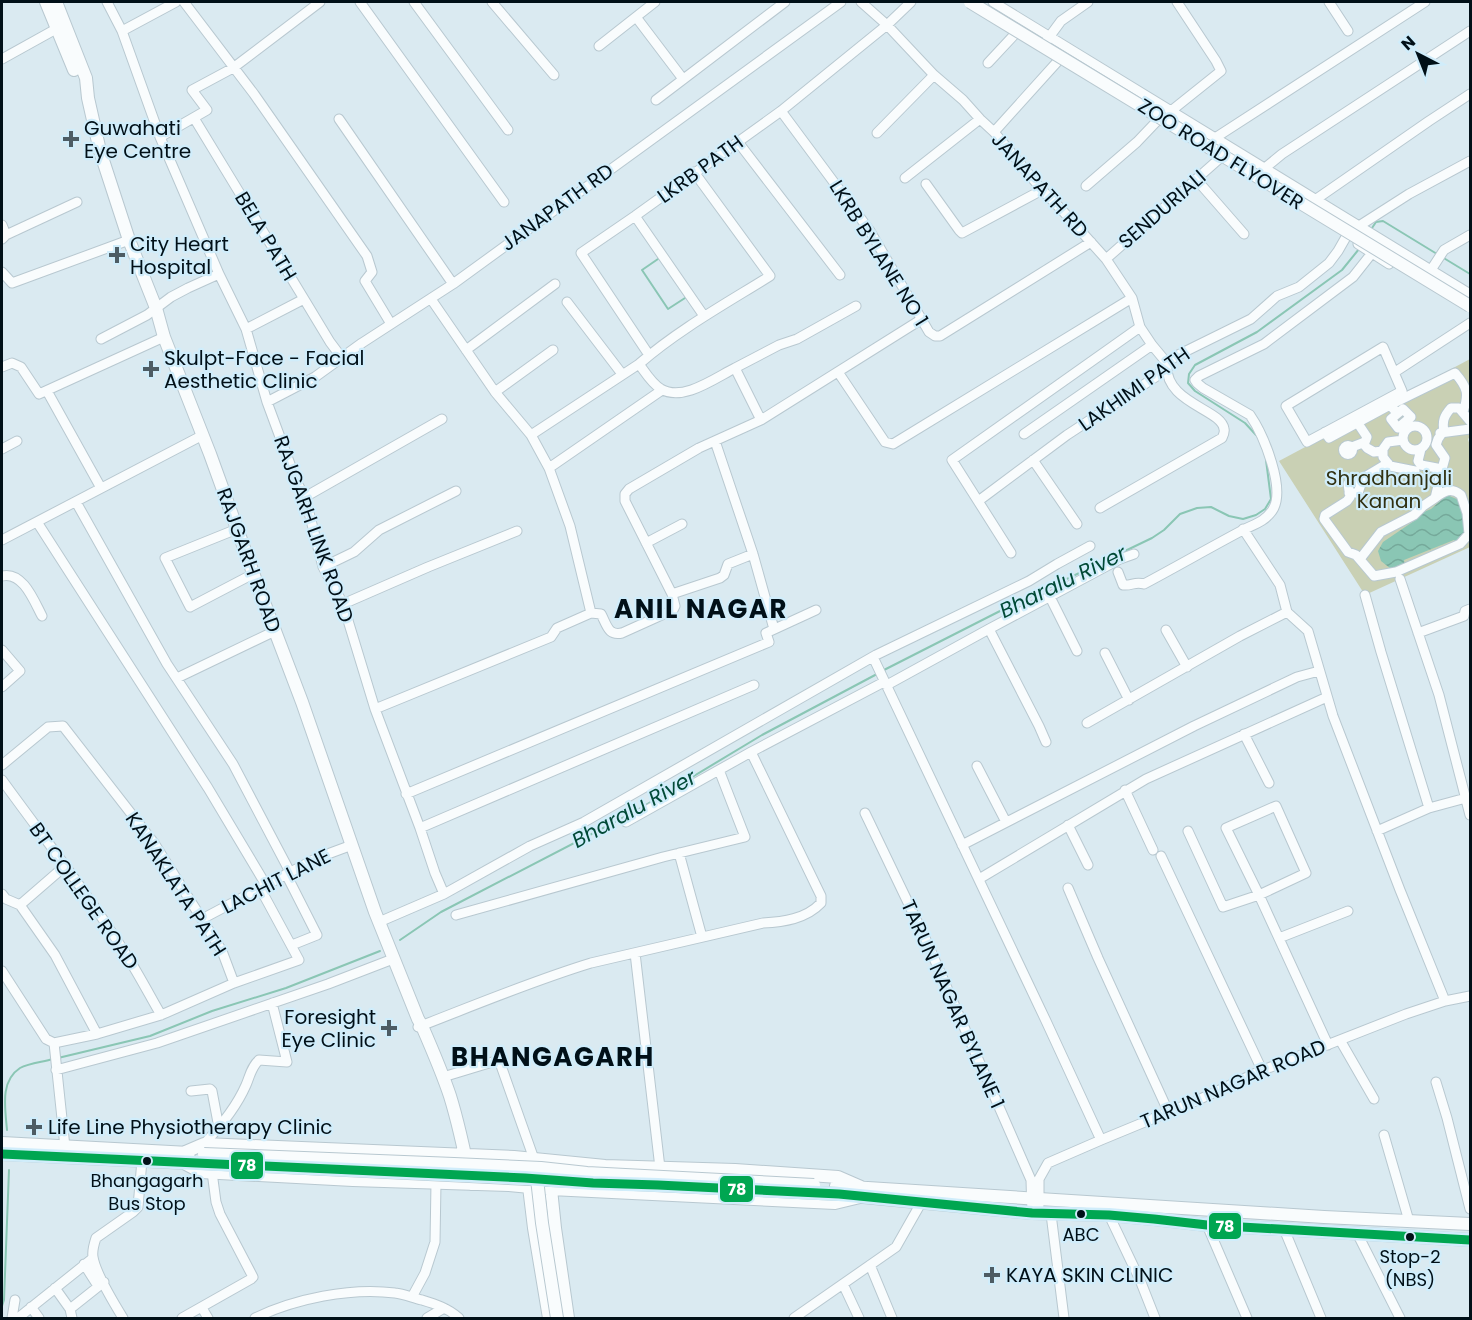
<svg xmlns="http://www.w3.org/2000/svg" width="1472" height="1320" font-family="Poppins,sans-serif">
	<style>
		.green { fill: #c9d0b4 }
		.water { fill: url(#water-waves) }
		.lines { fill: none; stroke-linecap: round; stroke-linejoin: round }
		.stream { stroke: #8ac6b4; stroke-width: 2 }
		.minor-casing { stroke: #b8c8d0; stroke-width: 11 }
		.major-casing { stroke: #b8c8d0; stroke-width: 14 }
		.minor { stroke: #f9fcfd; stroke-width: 9 }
		.major { stroke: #f9fcfd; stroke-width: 12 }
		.major-bridge-casing { stroke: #b8c8d0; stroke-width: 14; stroke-linecap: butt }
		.major-bridge { stroke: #f9fcfd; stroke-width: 12 }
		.bus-1-casing { stroke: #d0edfb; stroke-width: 14 }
		.bus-1 { stroke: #00a651; stroke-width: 9 }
		.poi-dot { fill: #4d5c64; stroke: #d0edfb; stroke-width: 2 }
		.bus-dot { fill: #011018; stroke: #d0edfb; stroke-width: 2 }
		.labels { text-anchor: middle; stroke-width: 4.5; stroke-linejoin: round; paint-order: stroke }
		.bus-label { font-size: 18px; fill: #011018; stroke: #d0edfb }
		.poi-label { font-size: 20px; fill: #011018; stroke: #d0edfb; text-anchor: start }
		.street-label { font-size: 20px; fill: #011018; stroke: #d0edfb }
		.park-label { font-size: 20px; fill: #303011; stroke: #d0edfb }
		.water-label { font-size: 21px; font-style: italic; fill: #024a37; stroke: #d0edfb }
		.district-label { font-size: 26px; font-weight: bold; letter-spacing: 1.5px; fill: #011018; stroke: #d0edfb }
		.line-badge { stroke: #d0edfb; stroke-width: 2 }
		.badge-label { font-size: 16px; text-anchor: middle; font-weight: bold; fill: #fff }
	</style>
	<defs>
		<pattern id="water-waves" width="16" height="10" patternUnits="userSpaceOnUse" patternTransform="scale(1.5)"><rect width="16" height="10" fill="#8ac6b4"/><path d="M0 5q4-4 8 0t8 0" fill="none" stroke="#75a99a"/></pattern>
	</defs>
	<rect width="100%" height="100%" fill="#daeaf1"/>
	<path class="green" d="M1470,359V437L1468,439L1470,446V500L1466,503L1470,518V547L1365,595L1279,461Z"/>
	<path class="water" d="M1447,495L1466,503V533L1457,546L1454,540L1404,560L1405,565L1391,569L1381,561L1378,551L1383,542L1414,521L1419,514L1431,509Z"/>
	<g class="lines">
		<path class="stream" d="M1370,231L1376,222L1383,221L1437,254
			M1442,257L1470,274
			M658,259L642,270L668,309L685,298
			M1256,435L1245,423L1195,391L1188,383L1189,374L1195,365L1257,332L1342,270L1359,249
			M882,671L1002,610L1152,538L1164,530L1180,514L1197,508L1211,507L1229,516L1243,519L1256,515L1265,509L1271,499L1266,460
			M400,940L441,912L634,812L762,735L877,674
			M58,1058L150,1036L212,1011L286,988L380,951
			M7,1130C5,1107 0,1081 20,1068C29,1063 43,1062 53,1059
			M2,1306L4,1300L9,1170"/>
		<defs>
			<path id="minor" d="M107,2L122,31L160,137L219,274L246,329L267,402L297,483L305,497L323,567L343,604L375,709L420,828L435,873L444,894
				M184,2L254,94L367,256L372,272L365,281L391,324
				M360,2L504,202
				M414,2L508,130
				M492,2L554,75
				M861,2L887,25L934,75L963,100L980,119L994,132L1042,190L1061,209L1106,259L1132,298L1140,327L1152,345L1167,363
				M993,2L1470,294
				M1329,2L1348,31
				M636,17L683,79
				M122,31L176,2
				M1047,40L1061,21L1088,2
				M599,46L655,2
				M2,59L56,29
				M988,63L1015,34
				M656,100L785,2
				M781,111L870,231L929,332L935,336H940L1091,242
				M1171,111L1221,71L1216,61L1177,2
				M194,118L304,299L246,329
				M339,119L453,284
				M994,132L1058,61
				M877,133L934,75
				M160,137L207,110L192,90L233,68L320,2
				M1215,138L1425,2
				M738,142L840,275
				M1265,168L1282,154L1470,31
				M905,178L980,119
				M1196,179L1244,234
				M926,184L959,230L962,233L1042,190
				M1086,186L1137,142L1157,121
				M1315,200L1429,121L1470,94
				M635,216L704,316
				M2,225L6,235L2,239
				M1359,226L1409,194L1470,161
				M6,235L77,202
				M1358,244L1389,264
				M1106,259L1219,159
				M1431,270L1444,250L1470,235
				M2,272L12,283L129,240
				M304,299L330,342L342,358
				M567,302L622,374
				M101,339L147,315L171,297L188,288L219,274
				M1383,347L1402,391L1307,442L1286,406Z
				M466,350L555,284
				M649,355L581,253L635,216L781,111L887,25L911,2
				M639,364C645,372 652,384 661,389C683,402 715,378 735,368L761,420
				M2,367L12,363L21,367L39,394L164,337
				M735,368L779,345L797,339L856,306
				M838,372L885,442L893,444L1132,298
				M1395,372L1470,323
				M47,391L101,488
				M495,392L553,350
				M267,402L315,377L362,343L453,284L841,2
				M1397,413L1390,405L1455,373C1468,388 1469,394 1463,412
				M1405,422L1411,417L1403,409L1391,419L1398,428L1405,422L1408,425
				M1403 438a12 12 0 1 1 24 0a12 12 0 1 1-24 0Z
				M1325,432L1329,438L1390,405
				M1444,432C1442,421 1444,416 1451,408H1459L1470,421
				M1440,433L1470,429
				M1024,434L1152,345
				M531,435L639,364C678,330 725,304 770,276L694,172
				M1403,440L1388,442L1383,449V457L1390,466L1415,471
				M715,441L753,554L774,629
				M1363,443L1367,448L1374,452L1383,451
				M1343.5 450a4.5 4.5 0 1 1 9 0a4.5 4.5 0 1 1-9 0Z
				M1352,447L1365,442L1367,437L1357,422
				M2,449L17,441
				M1421,449L1418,461L1421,465L1442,469L1445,458L1436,445L1438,439L1442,433
				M1033,460L1077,524
				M1388,463L1363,478L1354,480L1348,484L1350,497L1347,501L1325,515L1324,519L1348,552L1356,555L1374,576L1396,572L1460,544L1469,534L1467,513L1461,495C1451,487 1444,491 1435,498L1442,469
				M549,468L662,390
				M1349,493H1358L1361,484L1360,479
				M305,497L442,419
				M978,500L981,499L1067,435L1157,376L1167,363L1176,356L1251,319L1277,296L1299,287L1329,263L1338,251L1346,237
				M76,502L167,664L233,764L290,872
				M1100,508L1222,438C1223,436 1225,432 1224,429C1222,409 1163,403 1167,363
				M37,522L208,788L266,885
				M237,529L165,558L190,607L253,574
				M1243,529L1280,585L1287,612L1308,631L1333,716L1400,890L1445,1001
				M2,540L203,435
				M646,543L682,524
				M1011,553L952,460L1140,327
				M1360,559L1381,532L1414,515L1423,506L1435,498
				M323,567L354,552L379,530L456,491
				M1118,572L1123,585C1132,586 1135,581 1144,584C1176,567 1209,548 1241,531C1254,524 1263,523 1272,511C1287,490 1263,434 1250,415L1203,388L1197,383L1195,380L1199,376L1264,344L1353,277L1372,253
				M2,576C23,571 34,601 42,616
				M1400,579L1439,695L1470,815
				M672,594L720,578L724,575L728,564L753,554
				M1365,595L1381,652L1429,808L1466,798
				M1050,597L1077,651
				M343,604L428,567L517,531
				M591,613L601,614C607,625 608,636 622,633L673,610L675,606L672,594L625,501V494L629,489L699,448L761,420L922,319
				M989,629L1039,726L1046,742
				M1166,630L1187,667
				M1418,633L1464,616L1465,611L1470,609
				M2,650L20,671L2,687
				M1105,653L1129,700
				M873,657L1046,1021L1101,1140
				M177,678L275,631
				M375,709L551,637L557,628L591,613L570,526L549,468L531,435L495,392L431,299
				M1087,723L1240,636L1287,612
				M1244,734L1269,783
				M2,765L48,727L63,726L154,843L222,951L234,983L161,1015L97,1034L54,1043
				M977,766L1006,822
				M2,780C44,838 89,895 127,956C139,975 150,996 161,1015
				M1125,790L1153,850
				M406,794L769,642L766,633L816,610
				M865,813L926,940L1031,1180L1032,1213
				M626,822L751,752L882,683L887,685L989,629L1120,559L1134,554
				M1068,825L1088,865
				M420,828L754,685
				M1188,831L1223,907L1259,895L1226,828L1276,806L1306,873L1259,895L1328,1045
				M1377,831L1429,808
				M962,845L1194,726L1297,677L1319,671
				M679,853L702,937
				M1161,856L1262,1070
				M286,874L317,935L292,945
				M979,879L1146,779L1327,697
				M1068,888L1098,958L1168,1111
				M2,894L6,899L20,905L55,955L97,1034
				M20,905L65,866
				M456,915L663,857L745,837L719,770
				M202,919L317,858L352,845
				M379,922L444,894L530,846L584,822L876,655L1029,581L1057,564L1090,546
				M1279,938L1348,911
				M635,953L660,1168
				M2,971L46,1039L54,1043L65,1147
				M234,983L299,960L260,888
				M418,1027C475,1005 532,981 591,963L763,923C783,922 806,919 821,903V896L751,752
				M1340,1040L1374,1099
				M56,1070L157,1043L328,984L393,959
				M443,1077L499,1060L534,1159
				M1436,1082L1447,1118L1470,1209
				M191,1091L210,1089L212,1091L219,1128
				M1384,1135L1409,1221
				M204,1144C221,1126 236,1108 246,1085C250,1076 251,1067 259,1060L287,1062L272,1003
				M1039,1205V1179L1048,1163L1101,1140L1198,1100L1258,1072L1406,1014L1445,1001L1470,996
				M1051,1214L1064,1318
				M1109,1215L1140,1280L1155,1318
				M1207,1225L1247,1318
				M1284,1229L1321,1318
				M1357,1233L1400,1318
				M84,1264L98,1286
				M870,1265L892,1318
				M843,1284L859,1318
				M55,1288L70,1309
				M412,1297L425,1273L435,1242L436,1183
				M31,1307L39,1318
				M202,1308L208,1318
				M12,1318L15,1300
				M18,1318L93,1258
				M72,1318L70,1309L104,1282
				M123,1318C115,1305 95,1271 93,1257C92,1251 94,1244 96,1238L133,1212L138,1207L142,1160
				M182,1318L251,1279L253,1277L220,1214L216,1202L212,1172
				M255,1318C294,1299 351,1287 395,1293C404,1294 413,1298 422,1300C435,1304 448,1308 459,1318
				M427,1318L444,1308
				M794,1318L896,1247L921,1203"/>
			<path id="major" d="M46,2L74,70
				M56,2L86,78L88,98L100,151L129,240L156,308L164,337L210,454L256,581L302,702L375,912L418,1019L422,1026C432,1049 442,1072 450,1096C459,1125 465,1154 471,1184
				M2,1143L189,1153
				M183,1153L204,1144L514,1157L605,1166L735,1170L838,1177L861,1187
				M2,1154L189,1163
				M182,1162L201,1172L353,1180L509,1185L551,1189L835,1203L860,1197
				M836,1186L1324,1217L1470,1224
				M529,1187L534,1228L549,1318
				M551,1189L555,1228L568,1318
				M853,1196L1032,1213L1109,1215L1154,1219L1207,1225L1470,1240"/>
		</defs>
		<use href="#minor" class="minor-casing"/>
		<use href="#major" class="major-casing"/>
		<use href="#minor" class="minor"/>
		<use href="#major" class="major"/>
		<defs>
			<path id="major-bridge" d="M970,2L1470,306
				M204,1154L454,1164L541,1168L587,1173L814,1185
				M202,1163C414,1173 626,1183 839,1194
				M537,1179L542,1223L557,1318"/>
		</defs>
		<use href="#major-bridge" class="major-bridge-casing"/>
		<use href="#major-bridge" class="major-bridge"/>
		<defs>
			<path id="bus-1" d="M2,1154L525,1178L593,1183L658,1185L839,1194L1032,1213L1109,1215L1154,1219L1207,1225L1470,1240"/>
		</defs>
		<use href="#bus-1" class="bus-1-casing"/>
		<use href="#bus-1" class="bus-1"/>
	</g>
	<g class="poi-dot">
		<path d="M68 130h6v6h6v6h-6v6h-6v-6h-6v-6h6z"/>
		<path d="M114 246h6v6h6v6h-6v6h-6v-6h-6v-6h6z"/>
		<path d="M148 360h6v6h6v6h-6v6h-6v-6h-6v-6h6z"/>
		<path d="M386 1019h6v6h6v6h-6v6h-6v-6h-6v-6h6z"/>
		<path d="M31 1118h6v6h6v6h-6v6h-6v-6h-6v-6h6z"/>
		<path d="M989 1266h6v6h6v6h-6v6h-6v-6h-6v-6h6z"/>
	</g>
	<g class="bus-dot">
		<circle cx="147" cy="1161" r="5"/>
		<circle cx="1081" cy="1214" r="5"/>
		<circle cx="1410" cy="1237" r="5"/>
	</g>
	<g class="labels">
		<g class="bus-label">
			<text x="147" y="1187">Bhangagarh<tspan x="147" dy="23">Bus Stop</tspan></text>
			<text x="1081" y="1241">ABC</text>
			<text x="1410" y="1263">Stop-2<tspan x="1410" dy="23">(NBS)</tspan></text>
		</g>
		<g class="poi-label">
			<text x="84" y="135">Guwahati<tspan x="84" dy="23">Eye Centre</tspan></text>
			<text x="130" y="251">City Heart<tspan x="130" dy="23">Hospital</tspan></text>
			<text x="164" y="365">Skulpt-Face - Facial<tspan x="164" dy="23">Aesthetic Clinic</tspan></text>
			<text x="376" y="1024" text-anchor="end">Foresight<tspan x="376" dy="23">Eye Clinic</tspan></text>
			<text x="48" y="1134">Life Line Physiotherapy Clinic</text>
			<text x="1006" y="1282">KAYA SKIN CLINIC</text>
		</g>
		<g class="street-label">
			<text transform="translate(1221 154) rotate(32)" y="7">ZOO ROAD FLYOVER</text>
			<text transform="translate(700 169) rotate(-36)" y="7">LKRB PATH</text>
			<text transform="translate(1040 185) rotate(48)" y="7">JANAPATH RD</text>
			<text transform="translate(557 207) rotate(-36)" y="7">JANAPATH RD</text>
			<text transform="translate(1162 209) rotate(-41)" y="7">SENDURIALI</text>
			<text transform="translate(266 236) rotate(59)" y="7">BELA PATH</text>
			<text transform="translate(879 253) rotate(58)" y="7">LKRB BYLANE NO 1</text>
			<text transform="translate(1134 389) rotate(-35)" y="7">LAKHIMI PATH</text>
			<text transform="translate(314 529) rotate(70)" y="7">RAJGARH LINK ROAD</text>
			<text transform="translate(249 560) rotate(70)" y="7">RAJGARH ROAD</text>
			<text transform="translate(276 881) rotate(-27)" y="7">LACHIT LANE</text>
			<text transform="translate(176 884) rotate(57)" y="7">KANAKLATA PATH</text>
			<text transform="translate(84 896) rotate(55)" y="7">BT COLLEGE ROAD</text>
			<text transform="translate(953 1004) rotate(66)" y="7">TARUN NAGAR BYLANE 1</text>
			<text transform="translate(1233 1084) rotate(-23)" y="7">TARUN NAGAR ROAD</text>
		</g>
		<g class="park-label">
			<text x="1389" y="485">Shradhanjali<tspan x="1389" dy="23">Kanan</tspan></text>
		</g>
		<g class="water-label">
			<text transform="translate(1063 582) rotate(-26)" y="7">Bharalu River</text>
			<text transform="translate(634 809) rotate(-29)" y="7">Bharalu River</text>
		</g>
		<g class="district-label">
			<text x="701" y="618">ANIL NAGAR</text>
			<text x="553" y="1066">BHANGAGARH</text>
		</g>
	</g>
	<g class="line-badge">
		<rect x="230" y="1151" width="34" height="29" rx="6" fill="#00a651"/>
		<rect x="719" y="1175" width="35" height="28" rx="6" fill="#00a651"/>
		<rect x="1208" y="1212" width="34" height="28" rx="6" fill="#00a651"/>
	</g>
	<g class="badge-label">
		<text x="247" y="1171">78</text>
		<text x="737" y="1195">78</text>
		<text x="1225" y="1232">78</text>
	</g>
	<rect width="1472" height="1320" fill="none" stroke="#011018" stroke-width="6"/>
	<g transform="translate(1418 54) rotate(318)" stroke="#d0edfb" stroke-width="4.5" paint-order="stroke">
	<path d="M0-4.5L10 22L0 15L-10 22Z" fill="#011018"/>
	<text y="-9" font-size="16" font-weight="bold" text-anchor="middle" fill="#011018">N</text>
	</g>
</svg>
